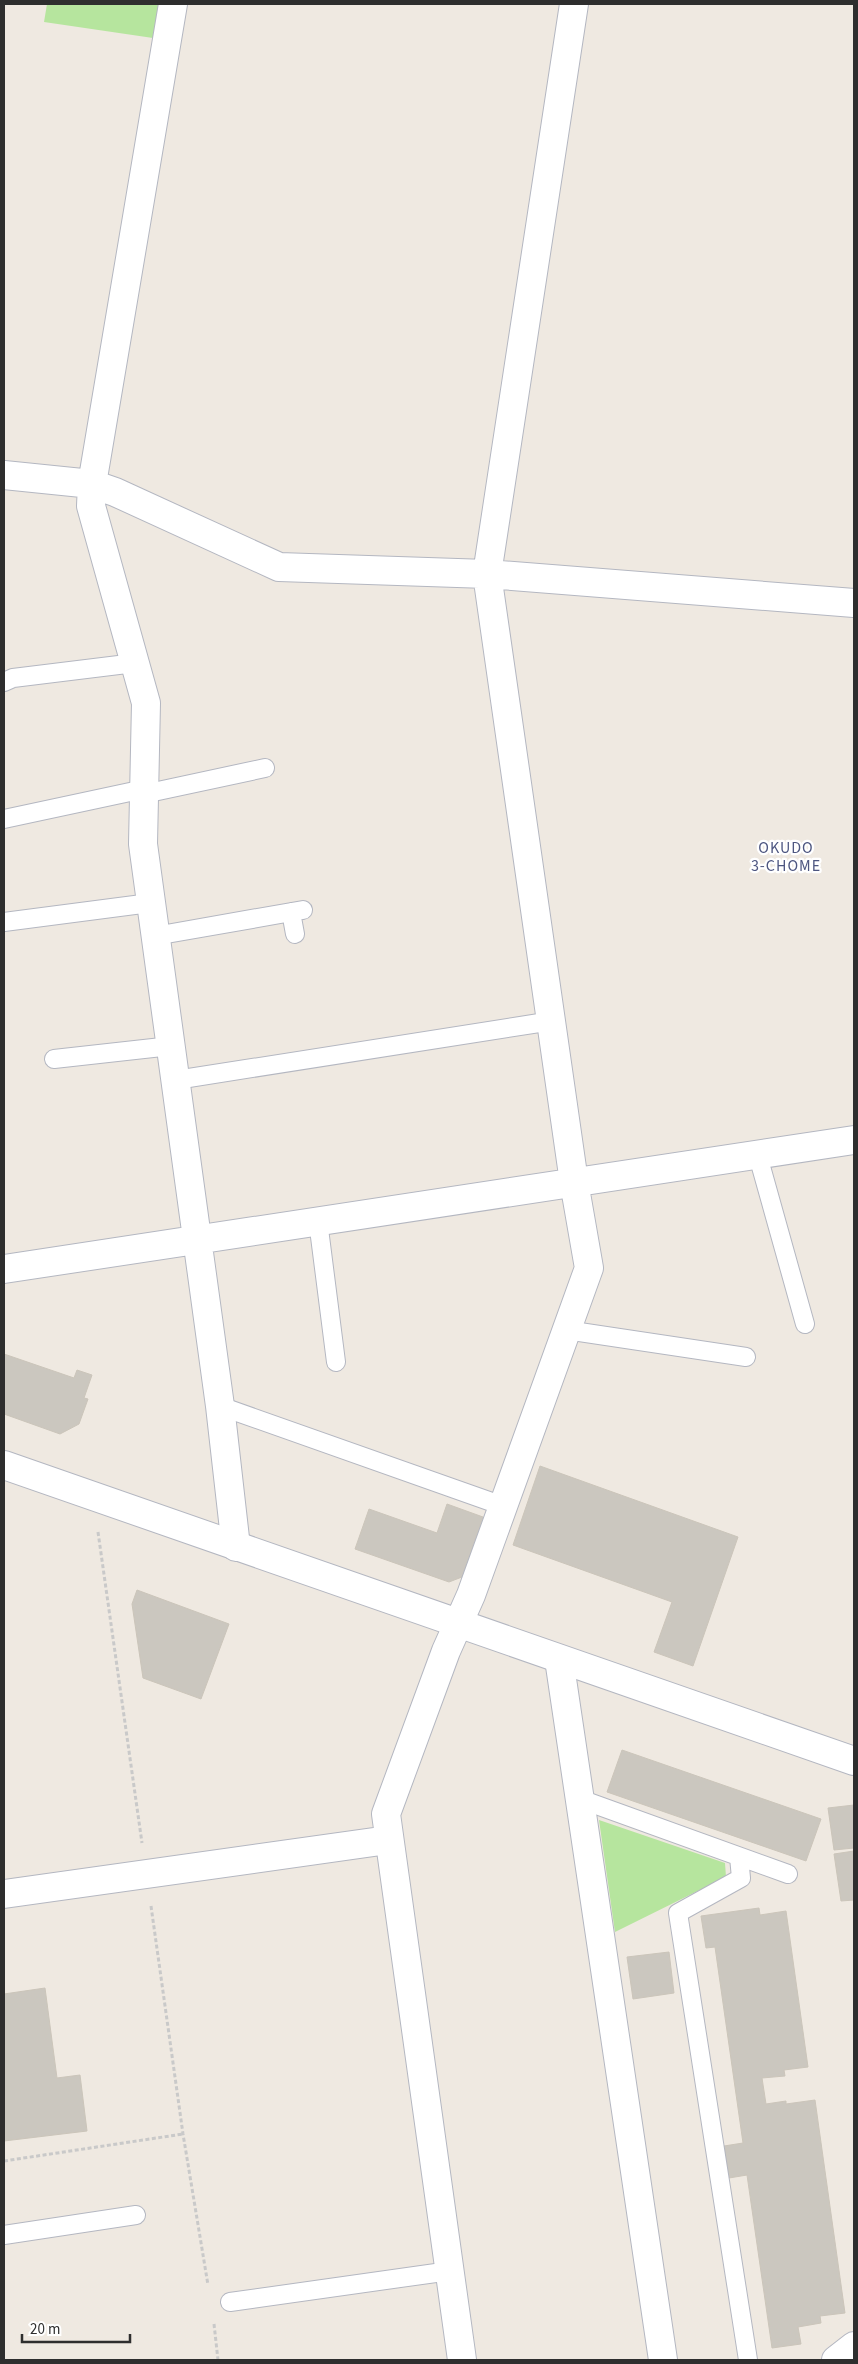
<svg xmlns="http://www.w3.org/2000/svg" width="858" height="2364" font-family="'Source Sans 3',sans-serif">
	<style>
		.green { fill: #b6e59e }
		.building { fill: #cbc7bf; stroke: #cbc5ba }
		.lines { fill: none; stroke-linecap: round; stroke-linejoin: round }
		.lane-casing { stroke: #b4b7c1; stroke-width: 20 }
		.street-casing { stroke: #b4b7c1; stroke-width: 30 }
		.secondary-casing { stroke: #b4b7c1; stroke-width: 30 }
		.path { stroke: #c9c9c9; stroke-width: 3; stroke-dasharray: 4 2.5; stroke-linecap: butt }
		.lane { stroke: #fff; stroke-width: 18 }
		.street { stroke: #fff; stroke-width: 28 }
		.secondary { stroke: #fff; stroke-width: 28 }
		.labels { text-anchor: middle; stroke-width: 4.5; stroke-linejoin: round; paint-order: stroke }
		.neighbourhood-label { font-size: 16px; letter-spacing: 1px; fill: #4d5680; stroke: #fff }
	</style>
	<rect width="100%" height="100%" fill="#efe9e1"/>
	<path class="green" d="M47,4H159L153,38L44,22Z
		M599,1820L725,1863L726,1877L615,1932Z"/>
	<path class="building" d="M4,1354L74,1378L77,1370L92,1375L84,1398L88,1399L79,1424L60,1434L4,1414Z
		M540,1466L738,1537L693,1666L654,1652L672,1602L513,1545Z
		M447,1504L483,1517L462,1577L449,1582L355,1549L369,1509L437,1533Z
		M137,1590L229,1624L201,1699L143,1678L132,1604Z
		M622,1750L821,1819L806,1861L607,1792Z
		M854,1805V1848L834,1850L828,1808Z
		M854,1851V1900L841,1901L834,1854Z
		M759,1908L760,1915L786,1911L808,2067L784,2070L785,2076L762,2078L766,2104L786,2101V2104L815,2100L845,2313L820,2316L821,2323L798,2327L801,2344L772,2348L747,2175L729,2178L724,2146L743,2143L715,1947L706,1948L701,1916Z
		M669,1952L674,1993L633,1999L627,1957Z
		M45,1988L57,2078L80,2075L87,2131L4,2141V1994Z"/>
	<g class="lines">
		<defs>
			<path id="lane" d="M4,682L13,678L135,663
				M144,794L265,768
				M4,819L144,789
				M291,912L295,934
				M4,922L150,903
				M155,936L303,910
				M54,1059L171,1046
				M176,1080L552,1021
				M758,1156L805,1324
				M318,1221L336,1362
				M566,1330L746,1357
				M220,1406L503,1506
				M580,1799L788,1874
				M739,1857L741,1878L678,1913L748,2360
				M4,2235L136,2215
				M230,2302L450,2271"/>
			<path id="street" d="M173,4L92,484L91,506L146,703L143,844L220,1406L236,1547
				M4,475L92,484L115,492L279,567L487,574L854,603
				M4,1269L854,1140
				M559,1659L663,2360
				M4,1894L388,1840
				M462,2360L386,1814L446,1651L471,1595L589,1268L574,1182L487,574L574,4
				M836,2360L854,2346"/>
			<path id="secondary" d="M4,1465L854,1761"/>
		</defs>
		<use href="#lane" class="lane-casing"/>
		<use href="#street" class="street-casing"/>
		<use href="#secondary" class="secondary-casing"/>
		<path class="path" d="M98,1532L142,1843
			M151,1906L183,2134L208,2285
			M4,2161L183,2134
			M214,2324L218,2360"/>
		<use href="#lane" class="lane"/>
		<use href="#street" class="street"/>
		<use href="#secondary" class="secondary"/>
	</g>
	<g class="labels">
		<g class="neighbourhood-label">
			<text x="786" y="853">OKUDO<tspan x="786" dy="18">3-CHOME</tspan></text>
		</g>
	</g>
	<rect width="858" height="2364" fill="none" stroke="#2e2e2e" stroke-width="10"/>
	<path d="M22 2334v8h108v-8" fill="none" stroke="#2e2e2e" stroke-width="2.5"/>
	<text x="30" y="2334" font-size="15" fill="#2e2e2e" stroke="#ffffff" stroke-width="4" paint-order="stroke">20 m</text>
</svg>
